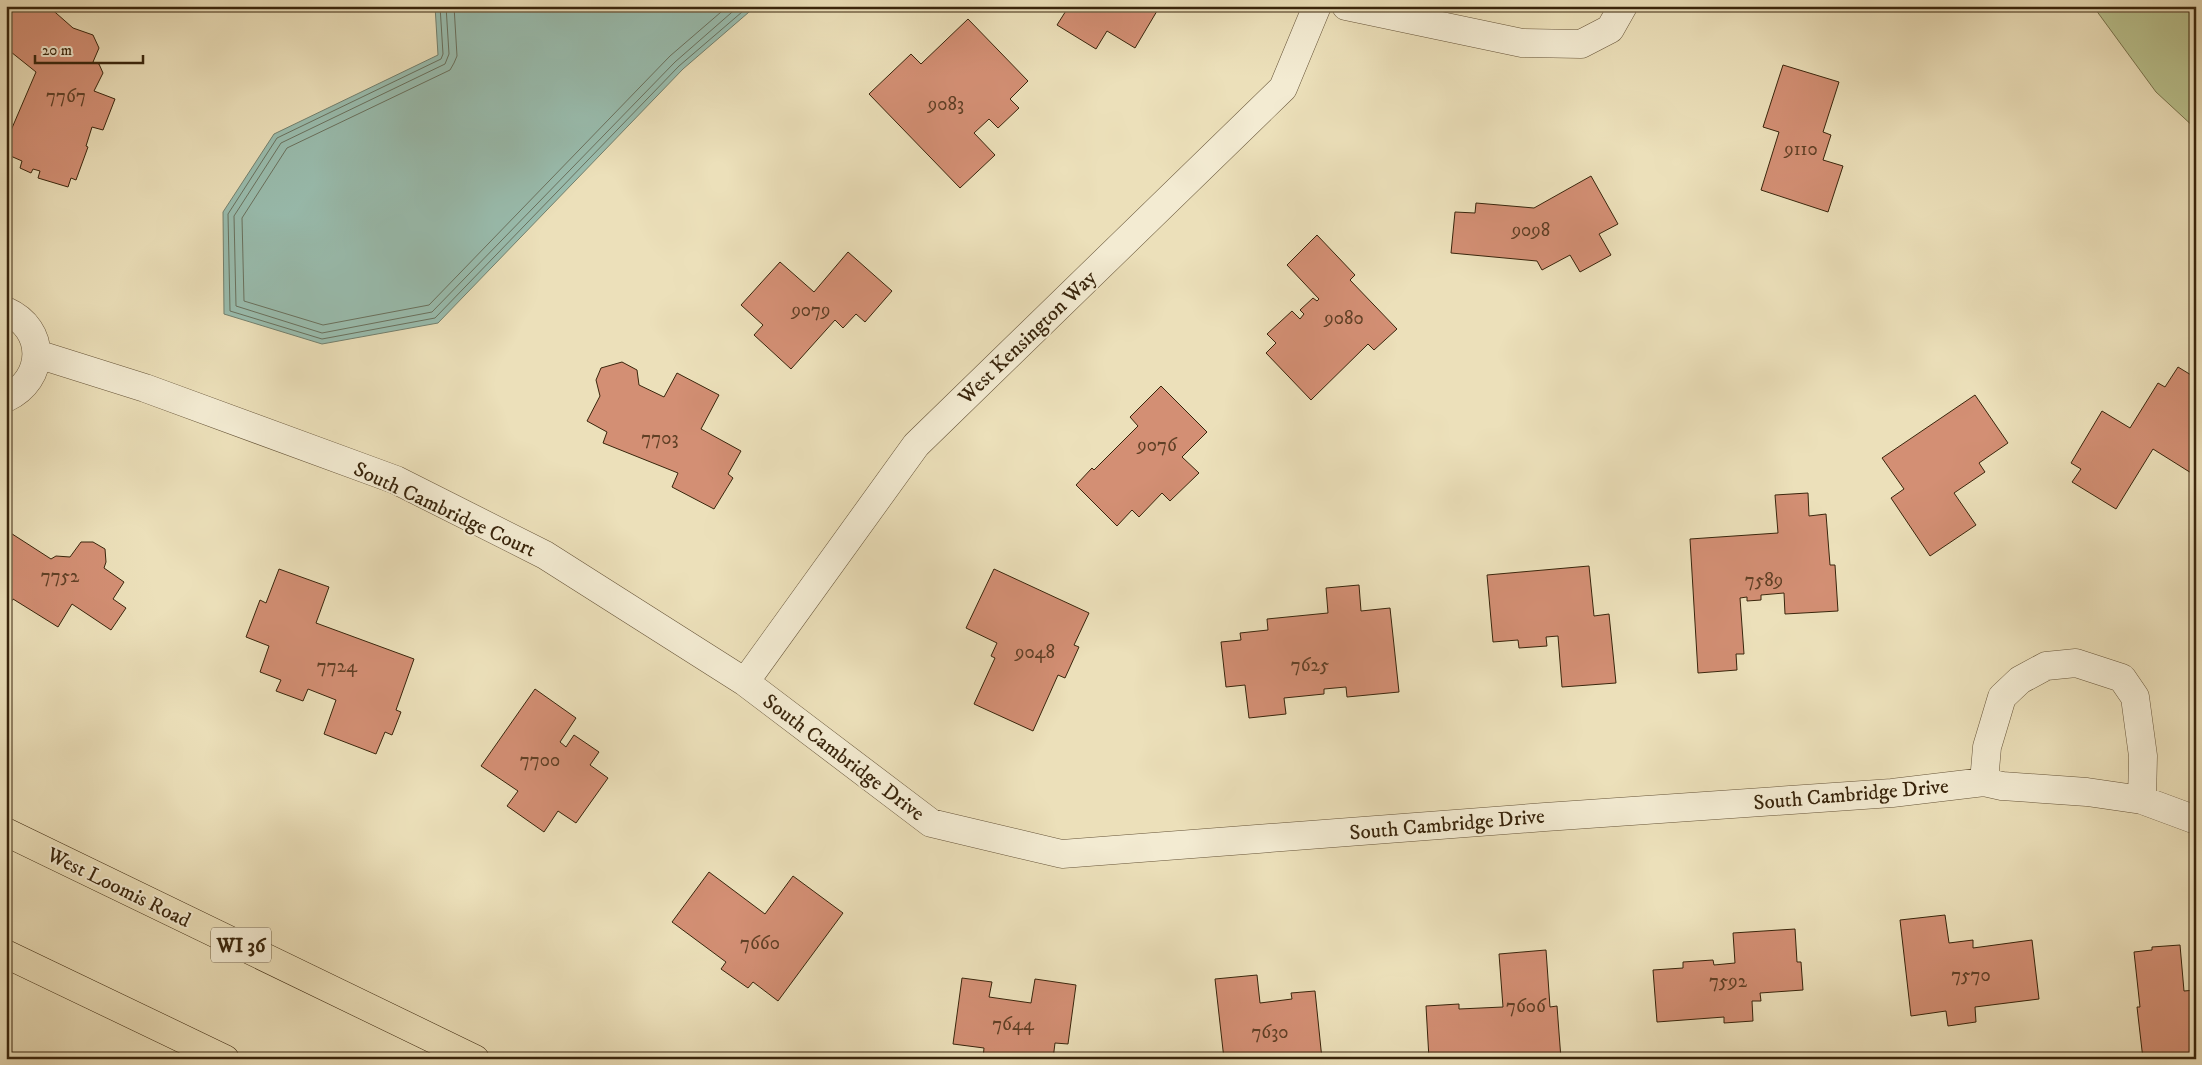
<svg xmlns="http://www.w3.org/2000/svg" width="2202" height="1065" font-family="'IM FELL DW Pica',serif">
	<style>
		.green { fill: #b9c28e; stroke: #79744d }
		.water { fill: #99bdaf; stroke: #73806e }
		.lines { fill: none; stroke-linecap: round; stroke-linejoin: round }
		.shore { stroke: #69715e; stroke-width: 1 }
		.building { fill: #d38f74; stroke: #39250c }
		.minor-casing { stroke: #665438; stroke-width: 29 }
		.primary-casing { stroke: #39250c; stroke-width: 29 }
		.minor { stroke: #f3ebd2; stroke-width: 28 }
		.primary { stroke: #ece0ba; stroke-width: 28 }
		.labels { text-anchor: middle; stroke-width: 4; stroke-linejoin: round; paint-order: stroke }
		.number-label { font-size: 19px; fill: #604026 }
		.shield { fill: #f3ebd2; stroke: #716047; stroke-width: 1 }
		.shield-label { font-size: 20px; font-weight: bold; fill: #39250c }
		.street-label { font-size: 21px; fill: #39250c; stroke: #f3ebd2 }
	</style>
	<rect width="100%" height="100%" fill="#ece0ba"/>
	<filter id="stains"><feTurbulence type="fractalNoise" baseFrequency=".004" numOctaves="4"/><feColorMatrix values="0 0 0 0 .2 0 0 0 0 .09 0 0 0 0 .02 0 0 0 .5 -.17"/></filter>
	<radialGradient id="worn" r=".72"><stop offset=".6" stop-color="#630" stop-opacity="0"/><stop offset="1" stop-color="#630" stop-opacity=".3"/></radialGradient>
	<path class="green" d="M2093,6H2196V129L2156,92Z"/>
	<path class="water" d="M435,6H756L683,69L438,323L322,344L224,314L223,212L274,134L438,55Z"/>
	<g class="lines">
		<path class="shore" d="M440,6L443,54L441,59L277,138L228,214L230,311L322,339L435,318L679,66L749,6
			M446,6L449,54L445,64L281,143L234,216L236,306L322,333L432,312L675,62L739,6
			M454,6L457,56L454,63L450,70L287,148L242,218L244,301L323,325L429,305L670,56L728,6"/>
	</g>
	<path class="building" d="M6,6H48L73,28L93,35L99,48L93,62L99,64L103,73L94,91L115,99L103,130L92,127L86,146L88,147L76,180L71,178L68,187L38,178L40,171L33,169L31,173L20,168L22,161L6,154V142L36,72L6,48Z
		M1069,6H1149L1157,11L1135,48L1107,31L1096,49L1057,25Z
		M968,19L1028,81L1010,99L1019,108L998,128L989,119L974,133L995,155L960,188L869,94L911,54L921,64Z
		M1783,65L1839,82L1823,132L1831,135L1823,160L1843,166L1828,212L1761,190L1779,132L1763,127Z
		M1591,176L1618,224L1599,234L1611,255L1580,272L1570,255L1542,270L1537,261L1451,253L1455,212L1475,213L1476,203L1534,208Z
		M1317,235L1355,275L1350,280L1397,329L1374,350L1368,344L1311,400L1266,353L1276,343L1267,334L1292,311L1300,319L1304,314L1300,310L1313,298L1317,301L1319,299L1287,265Z
		M848,252L892,291L865,322L856,314L843,328L835,320L791,369L754,335L763,325L741,305L780,262L814,292Z
		M622,362L637,370L639,385L664,397L677,373L719,395L701,429L741,451L728,474L733,478L714,509L672,487L678,473L603,443L607,432L587,421L600,396L596,380L601,368Z
		M2178,367L2196,378V476L2153,449L2116,509L2072,482L2081,469L2071,463L2102,411L2130,428L2158,383L2165,387Z
		M1161,386L1207,432L1182,457L1199,473L1170,501L1162,493L1139,517L1132,510L1117,526L1076,485L1092,468L1094,470L1138,426L1130,417Z
		M1975,395L2008,443L1979,463L1985,472L1954,493L1976,525L1930,556L1891,498L1904,489L1882,458Z
		M1808,493L1809,516L1826,514L1830,565H1835L1838,611L1785,614L1784,593L1761,595V600L1747,601V597L1740,598L1744,654H1736L1737,670L1698,673L1690,539L1778,533L1775,495Z
		M6,530L51,559L56,556L70,557L81,542H93L105,549L106,562L104,568L124,582L113,599L126,608L111,630L72,604L58,627L13,599L9,606L6,605Z
		M1589,566L1594,616L1609,614L1616,683L1562,687L1558,636L1546,637L1547,646L1519,648L1518,640L1493,642L1487,575Z
		M279,569L329,587L316,623L414,659L396,710L401,712L392,735L385,732L376,754L324,734L336,700L308,689L303,701L276,691L281,680L260,672L269,646L246,637L260,600L266,603Z
		M994,569L1089,613L1074,645L1079,647L1065,678L1058,675L1033,731L974,704L995,658L991,656L997,643L966,628Z
		M1359,585L1361,611L1390,608L1399,692L1347,697L1346,687L1324,689V694L1284,698L1286,714L1249,718L1245,685L1226,687L1221,642L1241,640L1240,633L1268,630L1267,619L1328,613L1326,588Z
		M535,689L576,718L560,742L566,747L574,735L599,752L590,765L608,778L576,823L558,811L544,832L507,806L518,791L481,766Z
		M709,872L765,914L793,876L843,913L778,1001L753,982L748,988L721,969L726,962L672,922Z
		M1945,915L1949,943L1973,940V948L2032,940L2039,999L1975,1007L1976,1022L1948,1026L1946,1011L1911,1016L1900,920Z
		M1795,929L1797,962H1801L1803,990L1760,993L1761,1001H1752L1753,1021L1724,1023V1017L1657,1022L1653,970L1683,968V962L1713,960L1714,965L1735,963L1733,933Z
		M2180,945L2184,991L2196,990V1059H2143L2137,1007H2140L2134,952L2152,950V947Z
		M1546,950L1550,1007L1557,1006L1561,1059H1429L1426,1006L1459,1004V1009L1503,1007L1499,954Z
		M1257,975L1260,1003L1292,999L1291,993L1315,991L1322,1059H1224L1215,979Z
		M962,978L992,982L989,997L1031,1003L1035,979L1076,985L1068,1044L1055,1043L1053,1059H983L984,1048L953,1044Z"/>
	<g class="lines">
		<defs>
			<path id="minor" d="M1346,6L1522,43L1581,44L1610,29L1623,6
				M6,311C47,329 46,379 6,398
				M37,354L145,388L396,480L545,555L745,682L931,823L1062,854L1545,817L1892,793L1984,782L2002,786L2087,792L2142,800L2196,820
				M745,682L916,445L1283,88L1317,6
				M1984,782L1987,747L2002,697L2020,680L2046,666L2076,663L2122,678L2135,697L2143,756L2142,800"/>
			<path id="primary" d="M6,832L475,1059
				M6,954L225,1059"/>
		</defs>
		<use href="#minor" class="minor-casing"/>
		<use href="#primary" class="primary-casing"/>
		<use href="#minor" class="minor"/>
		<use href="#primary" class="primary"/>
	</g>
	<g class="labels">
		<g class="number-label">
			<text x="66" y="102">7767</text>
			<text x="946" y="110">9083</text>
			<text x="1801" y="155">9110</text>
			<text x="1531" y="236">9098</text>
			<text x="811" y="316">9079</text>
			<text x="1344" y="324">9080</text>
			<text x="660" y="444">7703</text>
			<text x="1157" y="451">9076</text>
			<text x="60" y="582">7752</text>
			<text x="1764" y="586">7589</text>
			<text x="1035" y="658">9048</text>
			<text x="1310" y="671">7625</text>
			<text x="337" y="672">7724</text>
			<text x="540" y="766">7700</text>
			<text x="760" y="949">7660</text>
			<text x="1971" y="981">7570</text>
			<text x="1728" y="987">7592</text>
			<text x="1526" y="1012">7606</text>
			<text x="1013" y="1030">7644</text>
			<text x="1270" y="1038">7630</text>
		</g>
		<rect class="shield" x="211" y="927.5" width="60" height="35" rx="4"/>
		<g class="shield-label">
			<text x="241" y="952">WI 36</text>
		</g>
		<g class="street-label">
			<text transform="translate(1027 337) rotate(-44)" y="7">West Kensington Way</text>
			<text transform="translate(445 509) rotate(25)" y="7">South Cambridge Court</text>
			<text transform="translate(844 757) rotate(37)" y="7">South Cambridge Drive</text>
			<text transform="translate(1851 794) rotate(-5)" y="7">South Cambridge Drive</text>
			<text transform="translate(1447 824) rotate(-5)" y="7">South Cambridge Drive</text>
			<text transform="translate(119 887) rotate(26)" y="7">West Loomis Road</text>
		</g>
	</g>
	<rect width="2202" height="1065" fill="none" stroke="#ece0ba" stroke-width="25"/>
	<rect x="8" y="8" width="2187" height="1050" fill="none" stroke="#39250c" stroke-width="2.5"/>
	<rect x="12" y="12" width="2177" height="1040" fill="none" stroke="#39250c"/>
	<path d="M35 55v8h108v-8" fill="none" stroke="#39250c" stroke-width="2.5"/>
	<text x="42" y="55" font-size="15" fill="#39250c" stroke="#f3ebd2" stroke-width="4" paint-order="stroke">20 m</text>
	<rect width="100%" height="100%" filter="url(#stains)"/>
	<rect width="100%" height="100%" fill="url(#worn)"/>
</svg>
